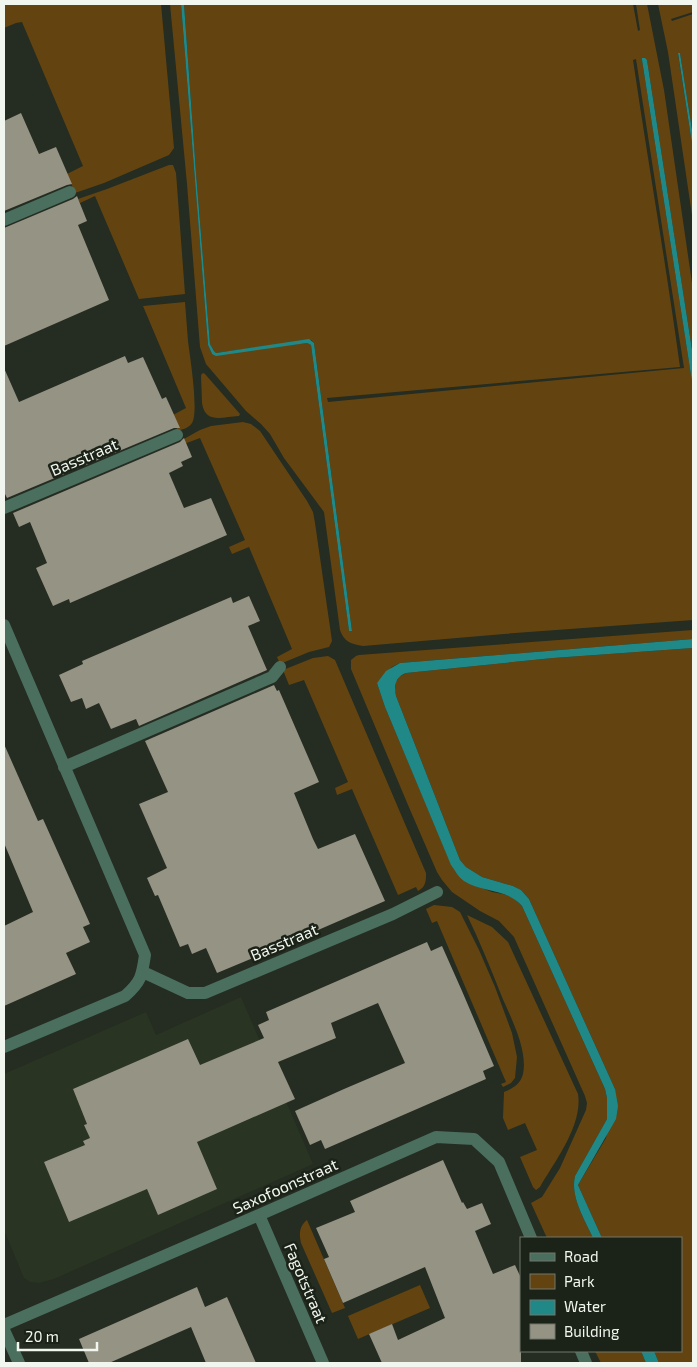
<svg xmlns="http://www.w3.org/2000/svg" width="697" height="1367" font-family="'Exo 2',sans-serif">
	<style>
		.built { fill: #293423 }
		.green { fill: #634410; fill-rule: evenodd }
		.water { fill: #208988 }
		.building { fill: #949384 }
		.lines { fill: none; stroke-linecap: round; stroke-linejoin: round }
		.minor { stroke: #4a6f5e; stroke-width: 12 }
		.labels { text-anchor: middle; stroke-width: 5; stroke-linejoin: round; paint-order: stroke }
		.street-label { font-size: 16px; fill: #f1f6ee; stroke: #1b2217 }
	</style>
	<rect width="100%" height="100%" fill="#252c21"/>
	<path class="built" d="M241,997L313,1164L54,1279L39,1283L30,1282L24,1278L4,1230V1074L146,1012L156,1035Z"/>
	<path class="green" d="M4,4H161L174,148L169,155L104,183L75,193L67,174L83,166L22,22L16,23L4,28Z
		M170,4H181L208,345L212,354L307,343L311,345L349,631H352L314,343L311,340L216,353L214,351L210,344L196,173L184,4H633L638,31L640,30L636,4H647L664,90L693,290V356L647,60L644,58L642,60L693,388V620L515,633L363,646C351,644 344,642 340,630L324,512L284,458L270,434L261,424L246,411L206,364L200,347L187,184ZM636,59L684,368L328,402L327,398L680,367C666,264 648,162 633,60Z
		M658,4H693V12L671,19L672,21L693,14V136L680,53L678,54L693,150V222L668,52Z
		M169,165H173L176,173L185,294L139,299L95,196L80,203L78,199L107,189Z
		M185,302C186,315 187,328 188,341C190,357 199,412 192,423C189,428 183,429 178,431L171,416L186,408L143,306Z
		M203,373L205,374L240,414L239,416C222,417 205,424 202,403L201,375Z
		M243,422L251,424L260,431L307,501L313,512L315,523L332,641L329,647L309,652L280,664L277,657L292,649L249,547L232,554L229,547L245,540L200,438L184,444L182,440L200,430L211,426Z
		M693,630V639L400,663L392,667L377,683L385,707L448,857L465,881L492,892L508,895L515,899L522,906L605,1089L607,1098V1119L575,1176C570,1197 585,1220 593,1238H547L531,1203L542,1197L560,1168L586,1110L587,1103L585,1096L514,937L499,921L480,911L452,892L442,880L437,872L408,805L351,669V660L356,656L359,655Z
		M693,648V1363H659L654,1351H681V1238H602L578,1185L606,1138L615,1089L529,899L521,890L513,886L482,877L466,867L460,860L396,696L395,690L396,682L399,677L406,673L553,658Z
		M328,656L335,660L426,873C426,880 426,887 418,891L416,887L398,895L352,789L337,795L335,788L348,782L304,680L289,685L283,670L313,658Z
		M434,905L452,907L460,912L479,950L495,987L512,1033L517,1057L515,1078L511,1083L503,1087L501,1084L506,1082L437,921L432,923L426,909Z
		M467,915L492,927L508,942L578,1094C583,1125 555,1161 540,1187L536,1190L533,1187L520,1157L537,1150L525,1123L508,1130L503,1118L504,1092C513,1088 520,1085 523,1074C528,1050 511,1018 502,997C491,969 480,942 467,915Z
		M307,1220L345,1308L332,1313L301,1243C299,1235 299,1226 307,1220Z
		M420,1285L430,1308L358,1339L348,1316Z
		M595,1351H641L646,1363H601Z"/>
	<path class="water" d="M181,4H184L196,173L210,344L214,351L216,353L309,339L314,343L352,631H349L311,345L307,343L216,356L212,354L208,345Z
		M678,53H680L693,136V150Z
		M642,58H645L647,60L693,356V388L642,60Z
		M693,639V648L553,658L406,673C395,677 394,686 396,696L460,860L466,867L482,877L513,886L521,890L529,899L615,1089L618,1106L616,1119L578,1185L602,1238H593C585,1220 570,1197 575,1176L607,1119V1098L605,1089L522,906C507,888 482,893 464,881C458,877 455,870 451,865L385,707L377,683L386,671L400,663Z
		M641,1351H654L659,1363H646Z"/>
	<path class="building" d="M21,113L39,154L56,147L72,184L67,185L4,211V121Z
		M77,196L87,221L78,225L109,300L4,346V228L73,199Z
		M125,356L128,363L143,357L162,399L166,397L180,428H174L7,498L4,492V368L19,402Z
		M184,438L192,457L181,462L183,466L169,473L184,508L211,498L227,535L70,603L69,599L53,606L36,568L47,563L30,522L19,527L13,513L180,442Z
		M249,596L260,621L248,626L267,670L139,726L136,719L111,729L99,703L86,709L82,698L71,702L59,675L83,664L82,661L231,597L233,603Z
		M274,685L277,691L279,690L319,782L294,793L313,839L318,849L355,834L385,901L272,950L217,973L206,948L192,954L188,944L180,947L158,895L155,896L147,878L167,868L139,804L168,792L145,741Z
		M4,744L38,821L43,819L90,924L83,927L90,942L66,953L76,974L4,1006V926L33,912L4,843Z
		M427,942L431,951L442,946L462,991L494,1066L483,1071L486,1079L325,1149L321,1140L310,1145L295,1111L344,1089L405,1063L378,1003L331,1023L336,1038L278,1062L295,1099L197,1142L217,1189L158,1215L147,1189L69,1222L44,1162L85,1145L83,1141L90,1138L84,1125L87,1124L73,1089L188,1039L200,1065L264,1038L258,1025L269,1020L266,1012Z
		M443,1160L462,1203L463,1202L467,1209L482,1203L491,1224L475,1231L493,1274L515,1265L521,1278V1363H382L369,1334L392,1324L398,1340L445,1318L425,1267L343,1303L324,1259L329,1257L316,1228L355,1212L350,1201Z
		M197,1287L205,1307L227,1297L256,1363H206L191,1327L109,1363H89L79,1339Z"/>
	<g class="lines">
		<path class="minor" d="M4,220L70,192
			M4,508L177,435
			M4,625L145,955C142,976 141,982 125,996L4,1047
			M64,767L272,677L280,667
			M143,972L188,993H205L393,914L437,892
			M259,1215L323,1363
			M4,1325L259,1215L436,1137L474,1139L499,1162L531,1238
			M4,1330L19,1363
			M581,1351L586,1363"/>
	</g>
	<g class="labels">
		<g class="street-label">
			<text transform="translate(84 457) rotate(-23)" y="6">Basstraat</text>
			<text transform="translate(284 942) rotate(-23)" y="6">Basstraat</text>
			<text transform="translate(285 1186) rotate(-24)" y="6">Saxofoonstraat</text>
			<text transform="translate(306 1283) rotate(67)" y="6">Fagotstraat</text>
		</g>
	</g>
	<rect width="697" height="1367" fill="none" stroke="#f1f6ee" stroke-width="10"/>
	<rect x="520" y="1237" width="162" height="115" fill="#1b2217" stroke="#71776d"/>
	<rect x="530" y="1253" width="25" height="8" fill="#4a6f5e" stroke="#71776d"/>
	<text x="564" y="1262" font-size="15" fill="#f1f6ee">Road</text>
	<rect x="530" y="1274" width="25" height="15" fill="#634410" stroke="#71776d"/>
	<text x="564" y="1287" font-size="15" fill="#f1f6ee">Park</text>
	<rect x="530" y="1300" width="25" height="15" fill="#208988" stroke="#71776d"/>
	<text x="564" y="1312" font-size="15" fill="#f1f6ee">Water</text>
	<rect x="530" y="1324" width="25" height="15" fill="#949384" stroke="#71776d"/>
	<text x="564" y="1337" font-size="15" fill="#f1f6ee">Building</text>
	<path d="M18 1342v8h79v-8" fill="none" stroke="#f1f6ee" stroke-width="2.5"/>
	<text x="25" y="1342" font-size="15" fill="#f1f6ee" stroke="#1b2217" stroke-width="4" paint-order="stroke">20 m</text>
</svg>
